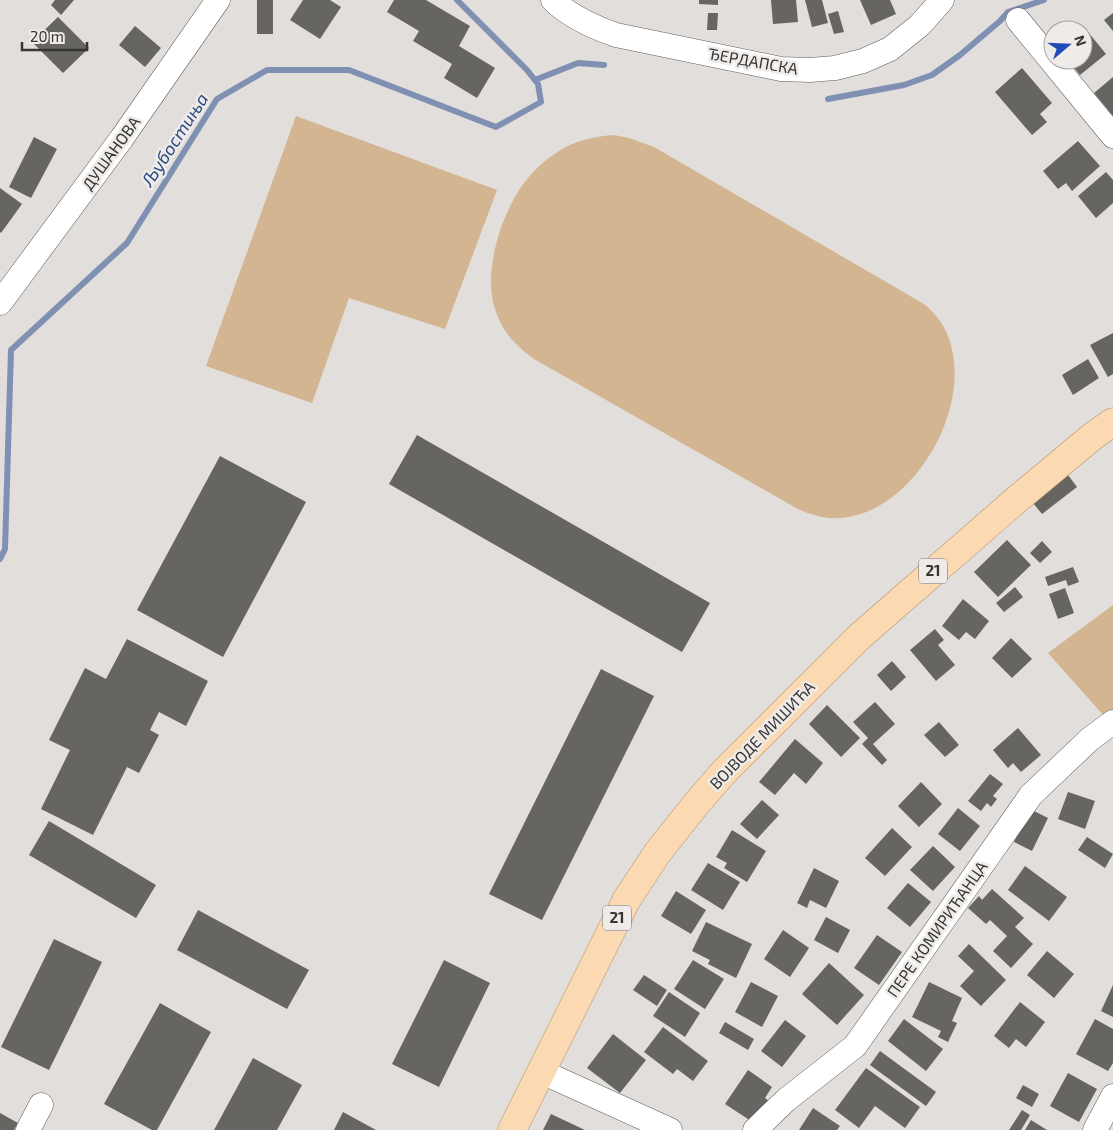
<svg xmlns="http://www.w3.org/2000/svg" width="1113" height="1130" font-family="'Exo 2',sans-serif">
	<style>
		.green { fill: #d4b592 }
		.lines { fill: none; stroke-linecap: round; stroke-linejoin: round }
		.stream { stroke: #7f90b3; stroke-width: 6 }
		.building { fill: #676562 }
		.minor-casing { stroke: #5f5d5b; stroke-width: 25 }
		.major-casing { stroke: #b59065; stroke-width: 29 }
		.minor { stroke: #fff; stroke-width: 24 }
		.major { stroke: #fbdab3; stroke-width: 28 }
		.labels { text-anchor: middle; stroke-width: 5; stroke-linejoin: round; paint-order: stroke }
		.shield { fill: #eeebe9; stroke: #6d6c6a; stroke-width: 1 }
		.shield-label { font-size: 15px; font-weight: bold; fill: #363634 }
		.street-label { font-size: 16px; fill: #363634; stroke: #eeebe9 }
		.water-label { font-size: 18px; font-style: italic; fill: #2e4a87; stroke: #eeebe9 }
	</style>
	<rect width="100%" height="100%" fill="#e1dedb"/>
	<path class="green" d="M296,116L497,190L445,329L349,298L312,403L206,366Z
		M614,135L629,138L654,147L924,304C931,310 937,316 942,324C983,392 918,514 839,518C824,519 812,515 798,509L534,359C516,346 503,333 496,312C481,274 502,209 528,178C538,166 551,155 566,147C581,139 598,136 614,135Z
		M1113,605V713L1105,717L1048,653Z"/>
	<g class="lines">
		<path class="stream" d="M535,80L578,63L604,65
			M828,99L904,85L932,75L960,55L1000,21L1008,12L1044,0
			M0,559L5,549L11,350L127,243L217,99L267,70H349L496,127L541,102L538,84L527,70L457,0"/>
	</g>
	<path class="building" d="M55,0H74L61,15L51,5Z
		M257,0H273V34H257Z
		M303,0H330L341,7L320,39L290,20Z
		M394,0H426L470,26L459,46L495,68L477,98L444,78L452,64L413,41L419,31L387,12Z
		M699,0H718V5L699,4Z
		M771,0H796L798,22L773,24Z
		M805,0H822L828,23L812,27Z
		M860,0H890L896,14L871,25Z
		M838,11L844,32L834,34L828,14Z
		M708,13H718L717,30H707Z
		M1113,13V31L1104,20Z
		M58,17L89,48L63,73L32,42Z
		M135,26L161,48L145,67L119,45Z
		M1084,27L1106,54L1080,75L1068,60H1083V30H1079Z
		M1022,68L1052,103L1040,114L1047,122L1032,135L995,92Z
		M1113,77V116L1094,93Z
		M34,137L57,149L31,198L9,187Z
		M1078,141L1100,166L1072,191L1066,183L1058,189L1043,171Z
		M1106,172L1113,180V203L1096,218L1078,196Z
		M0,188L22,204L1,233L0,232Z
		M1113,333V374L1108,377L1090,345Z
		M1088,359L1099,378L1073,395L1062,375Z
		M417,435L710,603L682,652L389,484Z
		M220,456L306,502L223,657L137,610Z
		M1068,475L1077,487L1042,514L1033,503Z
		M1007,540L1031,565L998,597L974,572Z
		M1042,541L1052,552L1040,563L1030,553Z
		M1073,567L1079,582L1068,586L1066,580L1048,586L1045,577Z
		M1015,587L1023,597L1004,612L996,603Z
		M1065,588L1074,613L1058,619L1049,594Z
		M963,599L989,621L975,639L966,632L959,640L942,626Z
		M935,629L944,640L938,645L955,665L936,681L910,650Z
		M1011,638L1032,659L1012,678L992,658Z
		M127,639L208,681L186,726L159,712L150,730L159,735L139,773L127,767L93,835L41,809L70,750L49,740L85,668L106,679Z
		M892,661L906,677L891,691L877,675Z
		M601,669L654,696L542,920L489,894Z
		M875,702L895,724L873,744L887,760L882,765L862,744L868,738L853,722Z
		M827,705L860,738L841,757L809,724Z
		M939,722L959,745L945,757L924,735Z
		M1018,728L1041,755L1021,772L1013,763L1008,768L993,750Z
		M795,739L823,763L806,784L794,773L775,795L759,782Z
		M990,774L1003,784L993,796L997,799L991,807L987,803L981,811L968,801Z
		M921,782L942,804L919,827L898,806Z
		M1068,792L1095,801L1085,829L1058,819Z
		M762,800L779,815L757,839L740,824Z
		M958,808L980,826L960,851L938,834Z
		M1030,809L1048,818L1032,851L1014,842Z
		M49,821L156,885L136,918L29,855Z
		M892,828L912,847L885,876L865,858Z
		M732,830L766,851L747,882L724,868L727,863L716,857Z
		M1087,837L1113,854L1105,868L1078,850Z
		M933,846L955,867L933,891L910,870Z
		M708,863L740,882L723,910L691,890Z
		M1025,866L1067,897L1049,921L1008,890Z
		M814,868L839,881L826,908L810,900L807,908L797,903Z
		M908,883L931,902L910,927L887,908Z
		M992,889L1024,918L1015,927L1033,944L1011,968L993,951L1007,936L990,920L986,924L968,908L979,896L982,900Z
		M676,891L706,910L691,934L661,916Z
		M198,910L309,970L287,1009L177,950Z
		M826,917L850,930L838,953L814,940Z
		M706,922L752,944L736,978L708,964L710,960L692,951Z
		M783,930L809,948L790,977L764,959Z
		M877,935L902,952L879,985L854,968Z
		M54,939L102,962L49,1070L1,1047Z
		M969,944L1006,980L981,1006L960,986L974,971L958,956Z
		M1047,951L1074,974L1054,998L1027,975Z
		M444,960L490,983L439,1087L392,1064Z
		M693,960L724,979L705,1009L674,989Z
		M829,963L864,995L837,1025L802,994Z
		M644,975L667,990L657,1006L633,990Z
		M751,982L778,996L762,1027L735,1012Z
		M929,982L962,998L952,1021L957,1023L948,1042L938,1037L941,1031L912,1017Z
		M1113,985V1017L1101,1011Z
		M669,992L700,1013L685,1037L653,1016Z
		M1020,1002L1045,1022L1026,1047L1016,1039L1009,1048L994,1036Z
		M160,1003L211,1032L157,1130H152L104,1104Z
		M904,1019L943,1049L926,1071L888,1041Z
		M1095,1019L1113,1029V1063L1108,1071L1076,1054Z
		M785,1020L806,1036L782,1067L761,1051Z
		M725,1022L754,1039L748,1050L719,1033Z
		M663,1027L708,1061L693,1081L677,1069L673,1074L644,1052Z
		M613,1034L646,1060L620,1093L587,1068Z
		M880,1051L936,1092L926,1106L870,1065Z
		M253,1058L302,1085L277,1130H214Z
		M866,1068L920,1107L905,1128L875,1106L859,1128L835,1110Z
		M748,1070L772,1087L765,1098L769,1101L754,1123L725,1104Z
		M1068,1073L1097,1089L1079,1122L1050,1106Z
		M1023,1085L1039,1094L1032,1107L1016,1098Z
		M813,1108L840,1126L837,1130H799Z
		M1022,1110L1030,1115L1021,1130H1009Z
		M343,1112L376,1130H334Z
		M0,1113L18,1123L14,1130H0Z
		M551,1114L585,1130H543Z
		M1031,1120L1047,1130H1025Z"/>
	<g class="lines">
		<defs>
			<path id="minor" d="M553,0C570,17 593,27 616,35L781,69L810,70L835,68L863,61L890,49L920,25L942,0
				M1018,20L1113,136
				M0,303L122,138L218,0
				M542,1072L670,1130
				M28,1130L41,1105
				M755,1130L786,1100L855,1046L1031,795L1090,739L1113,722
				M1095,1130L1113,1096"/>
			<path id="major" d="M512,1130L627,899L658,852L697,803L723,773L859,637L1015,501L1093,436L1113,422"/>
		</defs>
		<use href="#minor" class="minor-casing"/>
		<use href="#major" class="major-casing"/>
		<use href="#minor" class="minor"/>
		<use href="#major" class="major"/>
	</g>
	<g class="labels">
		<g class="shield">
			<rect x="919" y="558.5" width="28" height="25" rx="4"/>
			<rect x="603" y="905.5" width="28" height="25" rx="4"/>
		</g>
		<g class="shield-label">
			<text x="933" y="576">21</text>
			<text x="617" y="923">21</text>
		</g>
		<g class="street-label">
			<text transform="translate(753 61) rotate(10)" y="6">ЂЕРДАПСКА</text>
			<text transform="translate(111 153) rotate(-54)" y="6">ДУШАНОВА</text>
			<text transform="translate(762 735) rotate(-46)" y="6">ВОЈВОДЕ МИШИЋА</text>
			<text transform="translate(937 929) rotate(-55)" y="6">ПЕРЕ КОМИРИЋАНЦА</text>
		</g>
		<g class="water-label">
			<text transform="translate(175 140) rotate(-57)" y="6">Љубостиња</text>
		</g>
	</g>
	<g transform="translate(1068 45) rotate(71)"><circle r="24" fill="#eeebe9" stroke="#a4a3a1"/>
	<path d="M0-4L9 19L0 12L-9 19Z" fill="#1f4bb9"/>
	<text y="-8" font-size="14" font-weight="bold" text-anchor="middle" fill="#363634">N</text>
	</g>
	<path d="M22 42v8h65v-8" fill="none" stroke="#363634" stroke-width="2.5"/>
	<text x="30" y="42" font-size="15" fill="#363634" stroke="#eeebe9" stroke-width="4" paint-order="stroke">20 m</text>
</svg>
